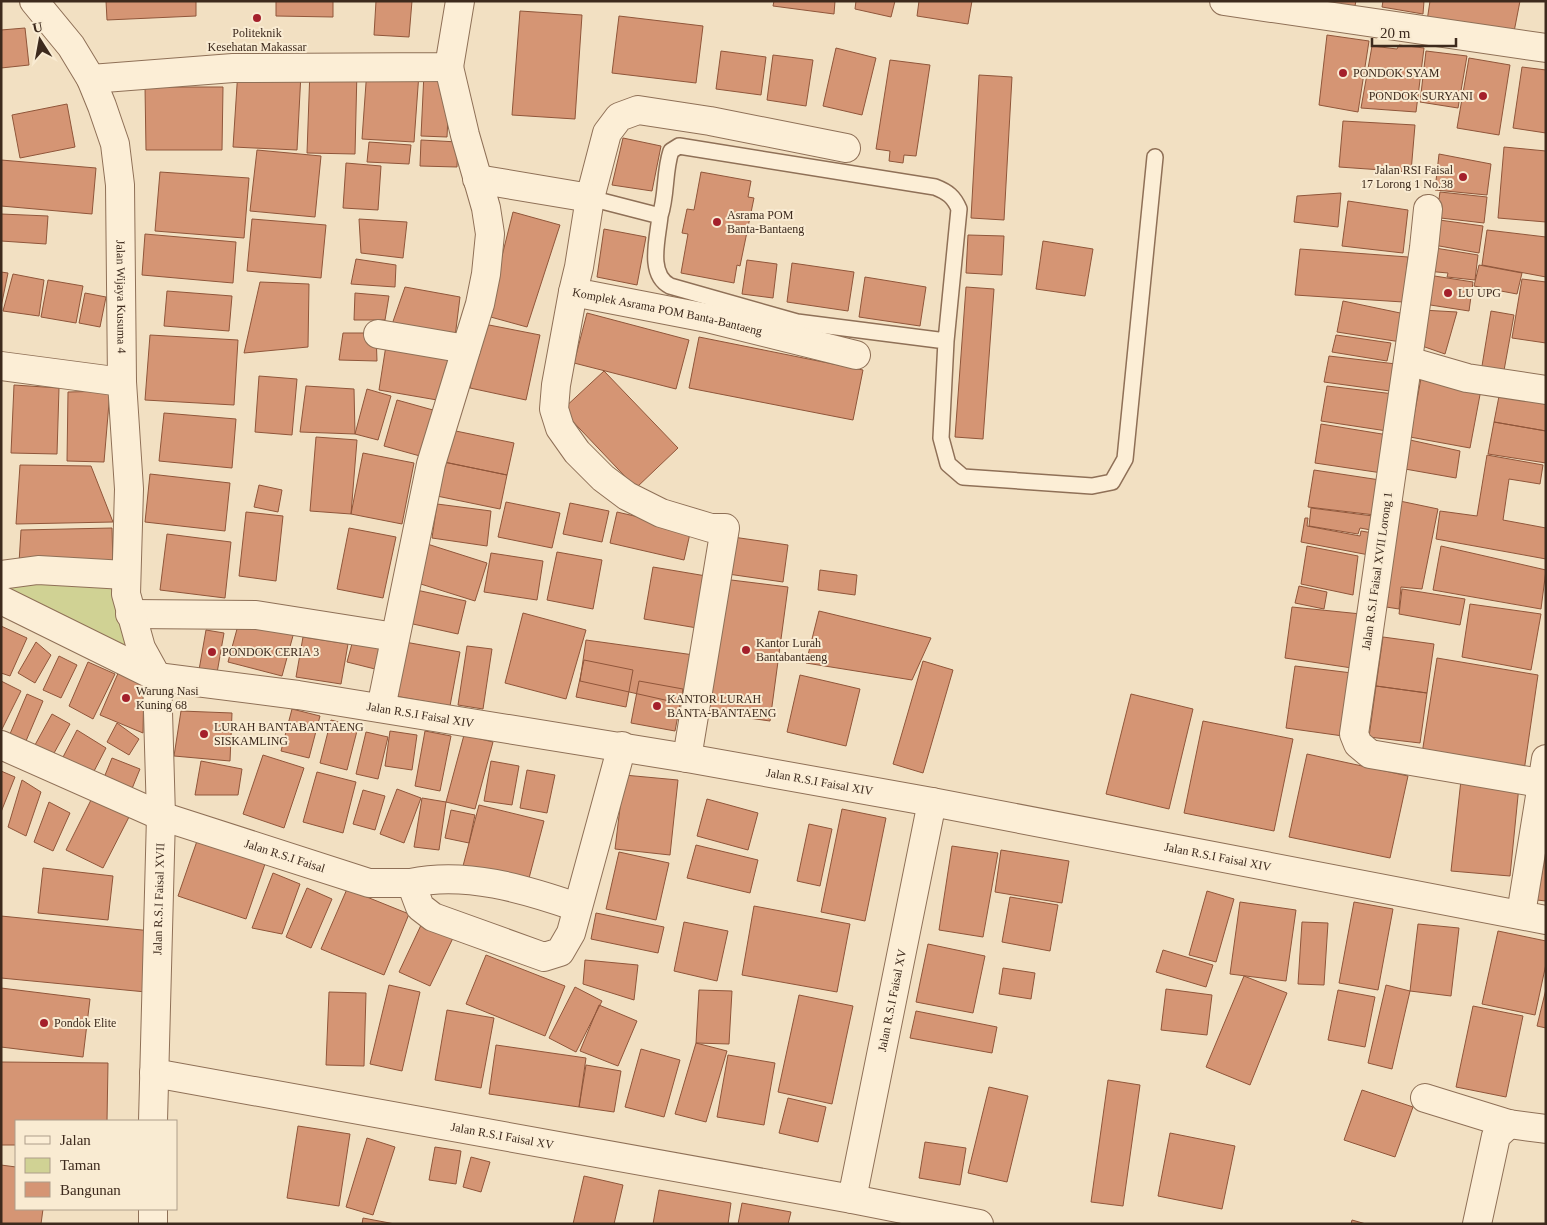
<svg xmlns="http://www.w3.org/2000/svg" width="1547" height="1225" font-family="Georgia,serif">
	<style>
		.green { fill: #d0d294 }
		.building { fill: #d59574; stroke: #90563a }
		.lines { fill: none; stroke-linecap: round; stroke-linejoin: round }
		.service-casing { stroke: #8f7057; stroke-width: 18 }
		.minor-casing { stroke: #8f7057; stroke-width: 30 }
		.tertiary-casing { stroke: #8f7057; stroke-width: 30 }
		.service { stroke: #fceed6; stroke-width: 15 }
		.minor { stroke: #fceed6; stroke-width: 28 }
		.tertiary { stroke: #fceed6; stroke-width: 28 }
		.poi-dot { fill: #a4202b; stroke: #f9ebd2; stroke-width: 2 }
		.labels { text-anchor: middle; stroke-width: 4; stroke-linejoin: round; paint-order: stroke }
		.poi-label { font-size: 12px; fill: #3d2a1d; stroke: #f9ebd2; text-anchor: start }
		.street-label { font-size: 12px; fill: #3d2a1d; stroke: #f9ebd2 }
	</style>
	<rect width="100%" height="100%" fill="#f2e0c2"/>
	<path class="green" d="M41,577L113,582L128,651L1,585Z"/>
	<path class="building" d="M106,1H196V16L107,20Z
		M276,1H333V17L276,16Z
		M376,1H412L409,37L374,35Z
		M774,1H835L834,14L773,6Z
		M856,1H895L891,17L855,9Z
		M919,1H972L968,24L917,16Z
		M1330,1H1356L1353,15L1328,10Z
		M1383,1H1424L1423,14L1382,7Z
		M1430,1H1520L1513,37L1427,21Z
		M520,11L582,15L575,119L512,115Z
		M619,16L703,26L696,83L612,73Z
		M25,28L29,65L1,68V30Z
		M1327,35L1369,41L1358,112L1319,105Z
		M1399,45L1424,48L1416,112L1361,108L1372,46L1397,49Z
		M836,48L876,58L862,115L823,106Z
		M721,51L766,57L761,95L716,89Z
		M1426,51L1467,56L1458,108L1420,102Z
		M773,55L813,60L806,106L767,100Z
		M1469,58L1510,65L1499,135L1457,128Z
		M890,60L930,65L916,156L904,155L903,163L889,161L890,151L876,149Z
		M1522,67L1546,70V133L1513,128Z
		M310,69L357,70L355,154L307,153Z
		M367,69L419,73L414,142L362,139Z
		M238,70L301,73L297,150L233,147Z
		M424,73L450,74L447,137L421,136Z
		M979,75L1012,77L1004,220L971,218Z
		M145,87H223L222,150H146Z
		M67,104L75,147L20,158L12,115Z
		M1343,121L1415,125L1411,172L1339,167Z
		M623,138L661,146L652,191L612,185Z
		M421,140L458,142L457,167L420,166Z
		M369,142L411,145L409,164L367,162Z
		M1504,147L1546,151V222L1498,218Z
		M257,150L321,156L315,217L250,211Z
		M1439,154L1491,164L1487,195L1435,190Z
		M1,160L96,168L92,214L1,206Z
		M346,163L381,166L378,210L343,208Z
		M160,172L249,178L244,238L155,231Z
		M701,172L751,181L748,197L754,198L740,266L737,265L734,283L681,273L688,234L682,233L687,209L694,210Z
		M1440,192L1487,197L1484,223L1432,217L1434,197L1439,199Z
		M1341,193L1338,227L1294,222L1297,196Z
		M1348,201L1408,210L1403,253L1342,246Z
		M513,212L560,225L527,327L487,316Z
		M1,214L48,216L46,244L1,241Z
		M252,219L326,225L321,278L247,271Z
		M359,219L407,222L403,258L361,253Z
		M1432,219L1483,226L1479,253L1428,244Z
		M604,229L646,237L637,285L597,277Z
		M1487,230L1546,237V277L1482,265Z
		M145,234L236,242L233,283L142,275Z
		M968,235L1004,236L1002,275L966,273Z
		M1043,241L1093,249L1085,296L1036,289Z
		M1429,247L1478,255L1475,280L1447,277L1448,273L1426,271Z
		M1300,249L1408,257L1403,302L1295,295Z
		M356,259L396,265L395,287L351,284Z
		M747,260L777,264L773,298L742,294Z
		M792,263L854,272L848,311L787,302Z
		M1479,265L1522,273L1517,294L1474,286Z
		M1,272L8,273L1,307Z
		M13,274L44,280L39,316L3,311Z
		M1428,275L1473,282L1469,311L1424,304Z
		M865,277L926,287L920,326L859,317Z
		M1522,279L1546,282V343L1512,338Z
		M48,280L83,286L76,323L41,317Z
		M260,282L309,284L308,347L244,353Z
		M405,287L460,297L455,337L389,333Z
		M966,287L994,289L983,439L955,437Z
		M167,291L232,296L229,331L164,326Z
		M85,293L106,297L100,327L79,323Z
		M355,293L389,296L385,320H354Z
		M1343,301L1405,314L1401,342L1337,332Z
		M1422,310L1457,312L1445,354L1422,346Z
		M1491,311L1514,315L1503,376L1481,372Z
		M587,313L689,340L676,389L574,363Z
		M484,324L540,335L526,400L470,388Z
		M343,333H376L377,361L339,360Z
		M150,335L238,340L234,405L145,400Z
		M1336,335L1391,343L1387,361L1332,352Z
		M699,337L863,370L853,420L689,388Z
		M387,339L452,350L443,401L379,390Z
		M1329,356L1396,364L1390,391L1324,382Z
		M604,371L678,448L636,488L562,410Z
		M1422,373L1482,384L1470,448L1410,437Z
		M259,376L297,379L292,435L255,432Z
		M14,385L59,388L57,454L11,453Z
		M306,386L354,389L355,434L300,432Z
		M1327,386L1394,394L1387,431L1321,421Z
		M367,389L391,396L378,440L355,434Z
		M110,391L104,462L67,461L68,392Z
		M1500,391L1546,397V431L1494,422Z
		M397,400L433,410L420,456L384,446Z
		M164,413L236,419L232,468L159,461Z
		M1494,422L1546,431V463L1488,454Z
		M1321,424L1388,435L1382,473L1315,463Z
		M446,429L514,443L507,475L439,461Z
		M316,437L357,440L351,514L310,511Z
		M1410,440L1460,451L1456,478L1405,469Z
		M363,453L414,463L402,524L351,514Z
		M1487,455L1543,465L1540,484L1509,479L1503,520L1546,528V559L1436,539L1440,511L1477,516Z
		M439,461L507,475L500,509L432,495Z
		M20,465L91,466L113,522L16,524Z
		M1314,470L1380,480L1375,515L1308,507Z
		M150,474L230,483L225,531L145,522Z
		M259,485L282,490L278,512L254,507Z
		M1395,500L1438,509L1422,589L1401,587L1399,609L1380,606Z
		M506,502L560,513L552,548L498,537Z
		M570,503L609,511L602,542L563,534Z
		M437,504L491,511L487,546L432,538Z
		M1311,508L1373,516L1371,530L1360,528L1358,534L1309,526Z
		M246,512L283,516L276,581L239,576Z
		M617,512L691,529L684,560L610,543Z
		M1305,518H1308L1307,526L1360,536L1361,531L1373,533L1369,555L1301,542Z
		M112,528L113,565L19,563L21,530Z
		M349,528L396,537L383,598L337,589Z
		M167,534L231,542L225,598L160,590Z
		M733,537L788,545L783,582L728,574Z
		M421,542L487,563L475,601L408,580Z
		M1307,546L1358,556L1353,595L1301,584Z
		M1441,546L1546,570L1541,609L1433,590Z
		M557,552L602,560L593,609L547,600Z
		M491,553L543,561L537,600L484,592Z
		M653,567L712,577L703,629L644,619Z
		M820,570L857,575L855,595L818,590Z
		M723,579L788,587L770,721L705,712Z
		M1299,586L1327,592L1324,609L1295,603Z
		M412,589L466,601L458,634L404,622Z
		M1402,589L1465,599L1460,625L1399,614Z
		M1470,604L1541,614L1531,670L1462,657Z
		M1292,607L1361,614L1352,668L1285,658Z
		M819,611L931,638L912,680L806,663Z
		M523,613L586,630L566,699L505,683Z
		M240,618L294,632L282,676L228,662Z
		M1,626L27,638L10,676L1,673Z
		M206,630L224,633L217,673L199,670Z
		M303,637L348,644L341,684L296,677Z
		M1383,637L1434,644L1427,693L1376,686Z
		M353,640L385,649L379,670L347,662Z
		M586,640L694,655L683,704L580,681Z
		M36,642L51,655L35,683L18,673Z
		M405,642L460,652L450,706L395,696Z
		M467,646L492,649L483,709L458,705Z
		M59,656L77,665L61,698L43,690Z
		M1437,658L1538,675L1523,778L1421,760Z
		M584,660L633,670L626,707L576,697Z
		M923,661L953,670L923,773L893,764Z
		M88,662L115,674L93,719L69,706Z
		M1295,666L1352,673L1343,736L1286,728Z
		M119,671L144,681L143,733L100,715Z
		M800,675L860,689L846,746L787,732Z
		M1,681L21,691L1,731Z
		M639,681L683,689L675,731L631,723Z
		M1376,686L1427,693L1420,743L1369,737Z
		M27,694L43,701L23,748L7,741Z
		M1131,694L1193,709L1169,809L1106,794Z
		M292,709L320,716L309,758L281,751Z
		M181,711L232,713L230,761L174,756Z
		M52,714L70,724L48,764L30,754Z
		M331,720L358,727L347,770L320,763Z
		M1203,721L1293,739L1274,831L1184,813Z
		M117,723L139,739L129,755L107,742Z
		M77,730L106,748L91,777L62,759Z
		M390,731L417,735L412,770L385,766Z
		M425,731L451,736L440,791L415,786Z
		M366,732L388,737L378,779L356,774Z
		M464,735L493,742L475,809L446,802Z
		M1307,754L1408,776L1390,858L1289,837Z
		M263,755L304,768L284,828L243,814Z
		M112,758L140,769L129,796L101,785Z
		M201,761L242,769L238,795H195Z
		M491,761L519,766L512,805L484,801Z
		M527,770L555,775L547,813L520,808Z
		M1,771L15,777L1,812Z
		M317,772L356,782L343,833L303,822Z
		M624,775L678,780L670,855L615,849Z
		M22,780L41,792L26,836L8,827Z
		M1461,780L1519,786L1510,876L1451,871Z
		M397,789L421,798L404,843L380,834Z
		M363,790L385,796L375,830L353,824Z
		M92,798L129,817L103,868L66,850Z
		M422,798L446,802L439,850L414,847Z
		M707,799L758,813L748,850L697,836Z
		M49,802L70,813L53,851L34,842Z
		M479,805L544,821L528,882L463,866Z
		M842,809L886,818L865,921L821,912Z
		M451,810L475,815L469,843L445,838Z
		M809,824L832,829L820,886L797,881Z
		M197,841L265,864L246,919L178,896Z
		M696,845L758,860L750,893L687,878Z
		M952,846L998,853L983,937L939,930Z
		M1001,850L1069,861L1062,903L995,892Z
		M1546,851V901L1537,900Z
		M619,852L669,863L656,920L606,909Z
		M43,868L113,876L108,920L38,913Z
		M273,873L300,884L282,934L252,928Z
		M307,888L332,899L311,948L286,937Z
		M347,889L409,914L384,975L321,949Z
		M1207,891L1234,899L1216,962L1189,955Z
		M1010,897L1058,905L1050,951L1002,942Z
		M1240,902L1296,910L1286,981L1230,974Z
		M1354,902L1393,909L1378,990L1339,983Z
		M754,906L850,924L837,992L742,975Z
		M596,913L664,927L658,953L591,939Z
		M1,916L152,931L146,992L1,978Z
		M684,922L728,931L717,981L674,971Z
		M1302,922L1328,923L1324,985L1298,984Z
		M422,923L453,938L430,986L399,972Z
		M1418,924L1459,928L1451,996L1410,991Z
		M1498,931L1546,941V964L1535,1015L1482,1004Z
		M928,944L985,956L973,1013L916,1002Z
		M1163,950L1213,965L1206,987L1156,972Z
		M486,955L565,986L545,1036L466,1004Z
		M585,960L638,965L634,1000L583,984Z
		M1003,968L1035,973L1031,999L999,994Z
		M1244,976L1287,993L1250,1085L1206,1067Z
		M389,985L420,992L402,1071L370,1064Z
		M1386,985L1410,991L1392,1069L1368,1063Z
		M575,987L602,1001L576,1052L549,1038Z
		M1,988L90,999L83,1057L1,1047Z
		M1166,989L1212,995L1207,1035L1161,1030Z
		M1546,989V1028L1537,1026Z
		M699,990L732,991L729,1044L696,1043Z
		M1338,990L1375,997L1365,1047L1328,1040Z
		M329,992L366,993L364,1066L326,1065Z
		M799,995L853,1006L832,1104L778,1092Z
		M599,1005L637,1021L618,1066L580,1051Z
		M1473,1006L1523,1016L1506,1097L1456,1087Z
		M447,1010L494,1018L481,1088L435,1080Z
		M916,1011L997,1027L992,1053L910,1038Z
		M696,1043L727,1051L706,1122L675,1114Z
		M496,1045L586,1058L579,1107L489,1094Z
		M641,1049L680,1060L664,1117L625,1107Z
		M728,1055L775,1063L764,1125L717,1117Z
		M1,1062L108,1063L107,1121H16V1145H1Z
		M586,1065L621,1071L614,1112L579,1107Z
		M1108,1080L1140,1085L1123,1206L1091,1202Z
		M989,1087L1028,1096L1007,1182L968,1173Z
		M1362,1090L1413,1107L1395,1157L1344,1140Z
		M788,1098L826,1107L818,1142L779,1133Z
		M298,1126L350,1134L339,1206L287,1198Z
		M1170,1133L1235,1146L1222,1209L1158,1196Z
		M367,1138L395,1147L373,1215L346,1207Z
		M925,1142L966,1148L960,1185L919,1178Z
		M435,1147L461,1151L456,1184L429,1180Z
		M471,1157L490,1162L481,1192L463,1187Z
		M1,1165L16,1167V1209H43L41,1224H1Z
		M584,1176L623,1185L614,1224H573Z
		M659,1190L731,1203L728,1224H653Z
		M742,1203L791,1212L788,1224H738Z
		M363,1218L395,1224H362Z
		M1352,1220L1366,1224H1351Z"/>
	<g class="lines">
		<defs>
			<path id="service" d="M590,198L660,216C667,195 664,172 671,151L679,146L935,187C948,192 954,197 959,209L946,341L941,438L948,464L963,477L1092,486L1112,482L1125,459L1155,157
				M660,216C658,238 647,274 670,286L797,322L946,341"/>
			<g id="minor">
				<path d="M1224,1L1546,48"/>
				<path d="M91,79L233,68L449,67L460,1"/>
				<path d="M477,179L590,198L607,133L619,117L638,110L710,121L846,148"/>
				<path id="s1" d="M590,198L579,267L573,292L707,318L856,355"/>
				<path d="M1428,209L1424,248L1354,734L1358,744L1370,754L1546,784"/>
				<path d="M573,292L556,385L554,409L560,428L577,452L603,478L627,496L661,513L711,528H725L687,758"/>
				<path d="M378,334L466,349"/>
				<path d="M1408,361L1467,378L1546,390"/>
				<path d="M1,366L122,382"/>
				<path d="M1,575L38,570L125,575"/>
				<path d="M130,614L256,615L395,637"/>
				<path d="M381,708L431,464L480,304L486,274L490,234L486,208L465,135L449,67"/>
				<path id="s2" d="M1,745L161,816L369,883H411L420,907L433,917L544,957L560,952L571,933L622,746"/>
				<path d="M411,883C465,871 525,889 577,907"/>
				<path d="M1521,914L1546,759"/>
				<path id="s3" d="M154,1073L852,1199L932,802"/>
				<path d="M1425,1098L1509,1124L1546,1129"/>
				<path id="s4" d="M153,1121L161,816L157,677"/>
				<path d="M852,1199L979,1224"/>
				<path d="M153,1224V1209"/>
				<path d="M1477,1224L1496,1136L1509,1124"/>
			</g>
			<g id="tertiary">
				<path id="s5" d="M34,1L71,46L91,79L102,106L115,144L120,185L122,382L129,489L126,594L141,648L157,677"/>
				<path id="s6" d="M1,600L157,677L298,695L687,758L932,802L1546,920"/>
			</g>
		</defs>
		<use href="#service" class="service-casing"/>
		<use href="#minor" class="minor-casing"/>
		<use href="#tertiary" class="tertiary-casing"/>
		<use href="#service" class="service"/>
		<use href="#minor" class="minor"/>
		<use href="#tertiary" class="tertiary"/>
	</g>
	<g class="poi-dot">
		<circle cx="257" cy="18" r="5"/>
		<circle cx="1343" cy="73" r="5"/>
		<circle cx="1483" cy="96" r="5"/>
		<circle cx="1463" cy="177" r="5"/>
		<circle cx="717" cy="222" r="5"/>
		<circle cx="1448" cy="293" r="5"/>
		<circle cx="746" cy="650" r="5"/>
		<circle cx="212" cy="652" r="5"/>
		<circle cx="126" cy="698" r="5"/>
		<circle cx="657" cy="706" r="5"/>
		<circle cx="204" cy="734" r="5"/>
		<circle cx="44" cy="1023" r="5"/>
	</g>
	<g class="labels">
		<g class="poi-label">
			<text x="257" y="37" text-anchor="middle">Politeknik<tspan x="257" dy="14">Kesehatan Makassar</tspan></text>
			<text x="1353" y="77">PONDOK SYAM</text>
			<text x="1473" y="100" text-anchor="end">PONDOK SURYANI</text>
			<text x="1453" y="174" text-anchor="end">Jalan RSI Faisal<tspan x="1453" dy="14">17 Lorong 1 No.38</tspan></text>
			<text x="727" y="219">Asrama POM<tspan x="727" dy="14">Banta-Bantaeng</tspan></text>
			<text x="1458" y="297">LU UPG</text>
			<text x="756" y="647">Kantor Lurah<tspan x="756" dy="14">Bantabantaeng</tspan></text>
			<text x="222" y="656">PONDOK CERIA 3</text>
			<text x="136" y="695">Warung Nasi<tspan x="136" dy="14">Kuning 68</tspan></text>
			<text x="667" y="703">KANTOR LURAH<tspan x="667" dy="14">BANTA-BANTAENG</tspan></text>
			<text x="214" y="731">LURAH BANTABANTAENG<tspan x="214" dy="14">SISKAMLING</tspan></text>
			<text x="54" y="1027">Pondok Elite</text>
		</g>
		<g class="street-label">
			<text dy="4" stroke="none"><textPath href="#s5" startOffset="319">Jalan Wijaya Kusuma 4</textPath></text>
			<text dy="4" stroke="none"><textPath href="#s1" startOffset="192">Komplek Asrama POM Banta-Bantaeng</textPath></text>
			<text transform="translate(1377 571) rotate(-82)" y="4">Jalan R.S.I Faisal XVII Lorong 1</text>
			<text dy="4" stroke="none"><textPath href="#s6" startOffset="440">Jalan R.S.I Faisal XIV</textPath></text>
			<text dy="4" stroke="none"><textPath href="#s6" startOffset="845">Jalan R.S.I Faisal XIV</textPath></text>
			<text dy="4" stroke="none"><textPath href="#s2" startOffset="305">Jalan R.S.I Faisal</textPath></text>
			<text dy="4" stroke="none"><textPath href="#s6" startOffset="1250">Jalan R.S.I Faisal XIV</textPath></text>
			<text dy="4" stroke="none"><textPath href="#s4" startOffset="222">Jalan R.S.I Faisal XVII</textPath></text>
			<text dy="4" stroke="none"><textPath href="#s3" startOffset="912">Jalan R.S.I Faisal XV</textPath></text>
			<text dy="4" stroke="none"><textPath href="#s3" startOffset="354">Jalan R.S.I Faisal XV</textPath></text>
		</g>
	</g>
	<rect width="1547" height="1225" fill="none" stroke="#3d2a1d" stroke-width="5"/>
	<rect x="15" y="1120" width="162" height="90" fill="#f9ebd2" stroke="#ae9e8a"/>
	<rect x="25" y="1136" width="25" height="8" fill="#fceed6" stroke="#ae9e8a"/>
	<text x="60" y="1145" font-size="15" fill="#3d2a1d">Jalan</text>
	<rect x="25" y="1158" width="25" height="15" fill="#d0d294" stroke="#ae9e8a"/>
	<text x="60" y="1170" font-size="15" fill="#3d2a1d">Taman</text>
	<rect x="25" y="1182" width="25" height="15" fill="#d59574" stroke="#ae9e8a"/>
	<text x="60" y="1195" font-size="15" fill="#3d2a1d">Bangunan</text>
	<g transform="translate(40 40) rotate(349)" stroke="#f9ebd2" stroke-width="4" paint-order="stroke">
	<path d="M0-4L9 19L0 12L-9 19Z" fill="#3d2a1d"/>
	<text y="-8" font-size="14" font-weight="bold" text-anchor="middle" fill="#3d2a1d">U</text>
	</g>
	<path d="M1372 38v8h84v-8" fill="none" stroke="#3d2a1d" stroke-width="2.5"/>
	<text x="1380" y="38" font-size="15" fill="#3d2a1d" stroke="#f9ebd2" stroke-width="4" paint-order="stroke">20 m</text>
</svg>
